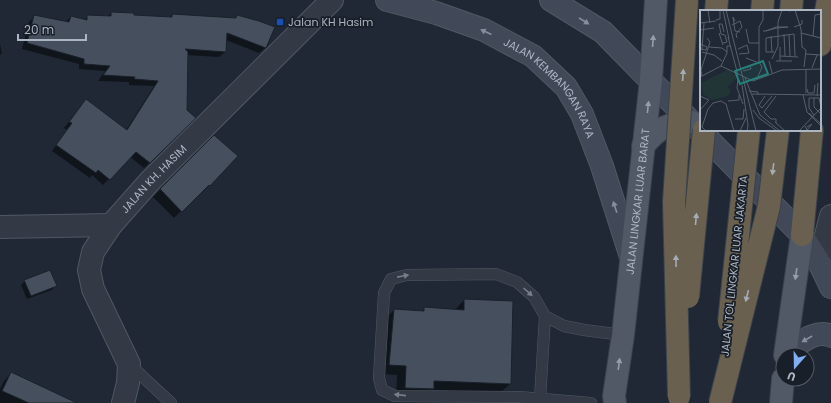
<svg xmlns="http://www.w3.org/2000/svg" width="831" height="403" font-family="Poppins,sans-serif">
	<style>
		.shadow { fill: #0007 }
		.building { fill: #464f5e; stroke: #1a212b }
		.lines { fill: none; stroke-linecap: round; stroke-linejoin: round }
		.service-casing { stroke: #505863; stroke-width: 12 }
		.minor-casing { stroke: #505863; stroke-width: 24 }
		.secondary-casing { stroke: #505863; stroke-width: 24 }
		.primary-casing { stroke: #3c434e; stroke-width: 24 }
		.motorway-casing { stroke: #3a424c; stroke-width: 24 }
		.service { stroke: #333a45; stroke-width: 11 }
		.minor { stroke: #333a45; stroke-width: 22 }
		.secondary { stroke: #414958; stroke-width: 22 }
		.primary { stroke: #505965; stroke-width: 22 }
		.motorway { stroke: #6a6050; stroke-width: 22 }
		.motorway-bridge-casing { stroke: #3a424c; stroke-width: 24; stroke-linecap: butt }
		.motorway-bridge { stroke: #6a6050; stroke-width: 22 }
		.oneway { fill: #878f9d }
		.oneway2 { fill: #959eab }
		.oneway3 { fill: #a5acb7 }
		.oneway4 { fill: #767e8a }
		.transit-dot { fill: #1a4fb4; stroke: #181f29; stroke-width: 1.5 }
		.labels { text-anchor: middle; stroke-width: 3.5; stroke-linejoin: round; paint-order: stroke }
		.poi-label { font-size: 11px; fill: #acb5c2; stroke: #181f29; text-anchor: start }
		.street-label { font-size: 11px; fill: #acb5c2; stroke: #181f29 }
		.inset-road { fill: none; stroke: #57606d; stroke-width: 1 }
		.view { fill: #277f7b; fill-opacity: 0.15; stroke: #277f7b; stroke-width: 2 }
		.inset-edge { fill: none; stroke: #acb5c2; stroke-width: 2 }
	</style>
	<rect width="100%" height="100%" fill="#1f2834"/>
	<path class="shadow" d="M111,13L133,16L169,18L172,15L235,19L238,16L265,48L259,53L226,40L225,52L219,57L187,55L186,110L194,118L144,168L130,157L103,185L92,175L90,178L52,151L67,130L64,128L86,100L126,130L154,86L129,85V82L98,81L105,71L79,69V64L22,49L29,22L35,16L65,22L71,17L84,20L88,16L107,17Z
		M0,44L2,53L0,55Z
		M214,136L236,156L202,193L200,192L174,218L153,197Z
		M25,281L55,286L52,290L27,299L21,285Z
		M464,300L512,302L510,384L500,393L431,390L424,398L396,396L397,375L381,374L385,319L394,310L422,311L425,308L455,310Z
		M11,373L72,403H0V389L4,381Z"/>
	<path class="building" d="M111,12L134,13V15L172,17V14L236,18L237,15L259,21L275,27L266,48L227,33L226,52L185,49L188,52L187,110L196,118L150,163L136,152L110,180L98,170L96,173L56,145L72,123L69,122L86,99L127,130L158,81L134,79L135,77L103,75L110,66L84,64V59L27,43L34,15L69,22L71,16L87,20V15L111,16Z
		M214,135L238,156L210,186L209,185L182,212L160,189Z
		M50,270L57,286L31,296L24,280Z
		M464,299L513,301L511,384L434,381V389L405,388L406,366L389,365L394,309L424,311V307L464,310Z
		M11,372L77,403H29L2,391Z"/>
	<g class="lines">
		<defs>
			<path id="service" d="M129,364L171,403
				M540,399L545,316
				M591,403L519,397L395,396L382,390L379,378L384,293L391,279L407,275L496,274L517,282L534,297L545,316L564,326L584,330L623,335"/>
			<g id="minor">
				<path d="M0,227L111,225"/>
				<path d="M819,262L831,216"/>
				<path id="s1" d="M123,403L128,383L129,364L93,289L89,270L93,252L111,225L150,181L332,0"/>
			</g>
			<g id="secondary">
				<path id="s2" d="M387,0L436,13L484,30L533,56L566,87L582,114L602,166L631,257"/>
				<path d="M551,0L603,32L802,235L819,262L831,287"/>
				<path d="M786,352C798,345 816,328 831,336"/>
			</g>
			<g id="primary">
				<path d="M643,146C662,125 665,125 692,122"/>
				<path d="M785,355L802,235"/>
				<path id="s3" d="M615,403L614,396L623,335L651,80L656,0"/>
				<path d="M781,403L783,379"/>
			</g>
			<path id="motorway" d="M716,11L717,0
				M762,11L763,0
				M791,11L792,0
				M820,45L828,0
				M802,235L812,130"/>
		</defs>
		<use href="#service" class="service-casing"/>
		<use href="#minor" class="minor-casing"/>
		<use href="#secondary" class="secondary-casing"/>
		<use href="#primary" class="primary-casing"/>
		<use href="#motorway" class="motorway-casing"/>
		<use href="#service" class="service"/>
		<use href="#minor" class="minor"/>
		<use href="#secondary" class="secondary"/>
		<use href="#primary" class="primary"/>
		<use href="#motorway" class="motorway"/>
		<defs>
			<path id="motorway-bridge" d="M688,297L704,130
				M729,322L749,130
				M679,397L674,202L687,0
				M720,403L769,206L778,130"/>
		</defs>
		<use href="#motorway-bridge" class="motorway-bridge-casing"/>
		<use href="#motorway-bridge" class="motorway-bridge"/>
	</g>
	<defs><path id="oneway-solid" d="M-6-.8H1V-3.2L6.5 0L1 3.2V.8H-6Z"/></defs>
	<g class="oneway">
		<use href="#oneway-solid" transform="translate(584 21) rotate(32)"/>
		<use href="#oneway-solid" transform="translate(486 32) rotate(-155)"/>
		<use href="#oneway-solid" transform="translate(615 207) rotate(-108)"/>
		<use href="#oneway-solid" transform="translate(807 339) rotate(150)"/>
	</g>
	<g class="oneway2">
		<use href="#oneway-solid" transform="translate(653 41) rotate(-86)"/>
		<use href="#oneway-solid" transform="translate(648 107) rotate(-84)"/>
		<use href="#oneway-solid" transform="translate(796 274) rotate(98)"/>
		<use href="#oneway-solid" transform="translate(619 364) rotate(-82)"/>
	</g>
	<g class="oneway3">
		<use href="#oneway-solid" transform="translate(683 75) rotate(-86)"/>
		<use href="#oneway-solid" transform="translate(773 169) rotate(97)"/>
		<use href="#oneway-solid" transform="translate(696 219) rotate(-85)"/>
		<use href="#oneway-solid" transform="translate(676 261) rotate(-91)"/>
		<use href="#oneway-solid" transform="translate(747 296) rotate(104)"/>
	</g>
	<g class="oneway4">
		<use href="#oneway-solid" transform="translate(403 276) rotate(-11)"/>
		<use href="#oneway-solid" transform="translate(528 292) rotate(42)"/>
		<use href="#oneway-solid" transform="translate(400 395) rotate(-174)"/>
	</g>
	<rect class="transit-dot" x="276" y="18" width="8" height="8" rx="2"/>
	<g class="labels">
		<g class="poi-label">
			<text x="288" y="26">Jalan KH Hasim</text>
		</g>
		<g class="street-label">
			<text dy="4" stroke="none"><textPath href="#s2" startOffset="192">JALAN KEMBANGAN RAYA</textPath></text>
			<text dy="4" stroke="none"><textPath href="#s1" startOffset="256">JALAN KH. HASIM</textPath></text>
			<text dy="4" stroke="none"><textPath href="#s3" startOffset="203">JALAN LINGKAR LUAR BARAT</textPath></text>
			<text transform="translate(734 266) rotate(-84)" y="4">JALAN TOL LINGKAR LUAR JAKARTA</text>
		</g>
	</g>
	<g transform="translate(700 10)">
		<rect width="121" height="121" fill="#1f2834"/>
		<path d="M29,59L37,68L27,77L31,80L28,86L12,90L3,84L1,73Z" fill="#223536"/>
		<path class="inset-road" d="M8,0L10,13M23,0L29,29M26,0L56,121M89,1L95,0L101,19L102,37L106,40L104,57M16,10L20,9V0M35,11L33,7L35,21L40,22M0,13L16,11M32,15L40,11L42,17L36,24L37,28M94,17L102,14V10M46,19L49,33H59M0,20L14,18M63,21H65L77,18L88,17H76L66,21M19,23L23,35M101,23L121,28M84,24L85,46M89,24L90,46M71,26L72,42M113,26L115,5L121,4M28,27L38,65M23,33L27,32L25,25L21,24L19,14H22L24,22M0,34L7,37L6,40L0,39M9,37L22,38L27,42M80,37V51M2,39L4,13M38,39L47,35L49,43L39,44M2,42L14,45L22,51M74,42H66V28L94,24L95,46M106,44L121,45M80,46L98,47M46,48L59,53M72,49L78,36V12L82,0M69,51L72,63M76,51H92M21,56L27,43V36H30M42,58L50,56L51,59L43,61M112,58L117,45M106,59V83M2,66L1,60L10,32L7,28M0,67L21,56L53,71L82,60L121,59M45,68L60,105L80,121M38,69L37,78L43,94M57,69L62,57L59,52V17L63,10V0M42,75L48,115L47,121M107,79L108,83H114L115,75M49,81L58,82V85M52,84L121,85M103,85L107,102L121,116M0,86L9,90L0,100M65,86L59,95L62,98L72,86M117,86L118,73M114,88H119L121,97M28,91L39,90V85M53,100L59,108L77,121M109,103L121,114M114,105L109,98V88H114V97L121,104M35,109H43L44,99M75,112L85,121M76,113V109H71L64,102L76,86M105,116L107,120L112,114L107,117M6,121L2,117L8,99L13,93L21,91L26,94L34,121M40,121L46,108M99,121L121,98"/>
		<path class="view" d="M63,51L68,64L40,74L35,61Z"/>
		<rect width="121" height="121" class="inset-edge"/>
	</g>
	<g transform="translate(795 367) rotate(200)"><circle r="19" fill="#181f29" stroke="#535b66"/>
	<path d="M0-3L7 15L0 10L-7 15Z" fill="#81adf3"/>
	<text y="-6" font-size="11" font-weight="bold" text-anchor="middle" fill="#acb5c2">U</text>
	</g>
	<path d="M18 34v6h68v-6" fill="none" stroke="#acb5c2" stroke-width="2"/>
	<text x="24" y="34" font-size="12" fill="#acb5c2" stroke="#181f29" stroke-width="3" paint-order="stroke">20 m</text>
</svg>
